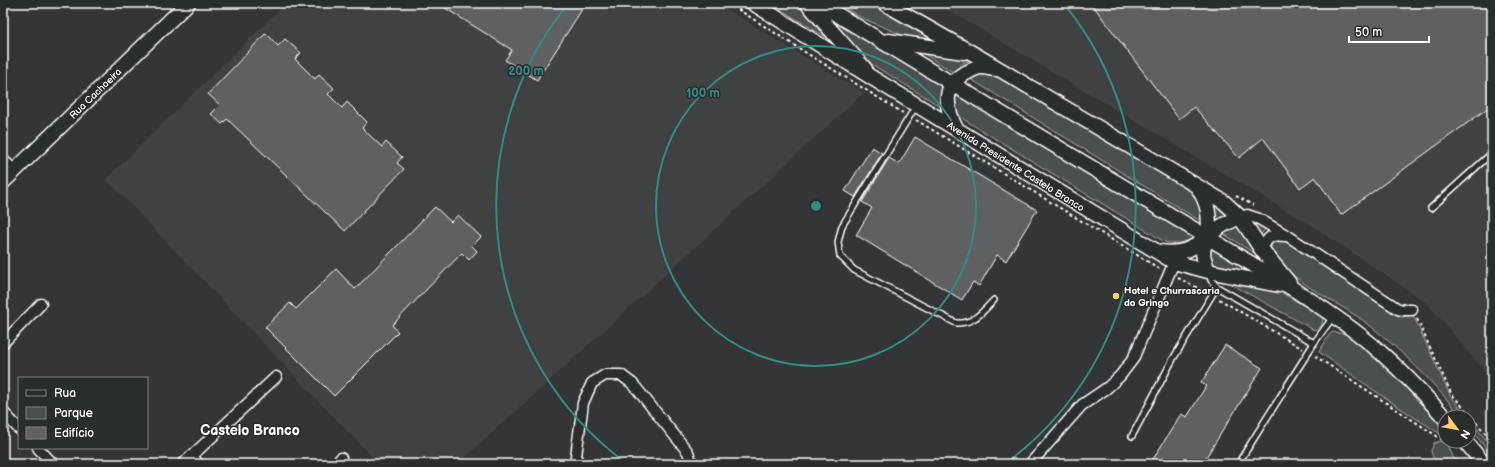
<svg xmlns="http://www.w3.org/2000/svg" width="1495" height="467" font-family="'Balsamiq Sans',sans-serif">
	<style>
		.built { fill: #404243 }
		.green { fill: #4c4f50; stroke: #a6a7a8 }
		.building { fill: #5f6162; stroke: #fff }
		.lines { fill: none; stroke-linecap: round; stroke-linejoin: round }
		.lane-casing { stroke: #fff; stroke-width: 8 }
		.street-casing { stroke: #fff; stroke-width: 13 }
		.secondary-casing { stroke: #fff; stroke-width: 17 }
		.path { stroke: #fff; stroke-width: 2; stroke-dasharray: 3 3; stroke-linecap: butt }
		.lane { stroke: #2a2d2e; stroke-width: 5 }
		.street { stroke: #2a2d2e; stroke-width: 10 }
		.secondary { stroke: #2a2d2e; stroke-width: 14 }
		.ring { fill: none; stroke: #338b84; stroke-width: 2 }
		.poi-dot { fill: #ffd166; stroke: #2a2d2e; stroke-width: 1.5 }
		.labels { text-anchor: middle; stroke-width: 3; stroke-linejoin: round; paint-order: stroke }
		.street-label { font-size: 10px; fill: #fff; stroke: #2a2d2e }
		.poi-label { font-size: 10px; font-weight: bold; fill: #fff; stroke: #2a2d2e; text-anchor: start }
		.district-label { font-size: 14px; font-weight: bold; fill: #fff; stroke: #2a2d2e }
		.centre { fill: #338b84; stroke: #2a2d2e; stroke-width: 2 }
		.ring-label { font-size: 12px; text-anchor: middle; font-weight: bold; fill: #338b84; stroke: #2a2d2e; stroke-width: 3; stroke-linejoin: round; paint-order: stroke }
	</style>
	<rect width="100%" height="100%" fill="#333536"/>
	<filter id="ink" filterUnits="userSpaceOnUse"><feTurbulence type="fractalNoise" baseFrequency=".025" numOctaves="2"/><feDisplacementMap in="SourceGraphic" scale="8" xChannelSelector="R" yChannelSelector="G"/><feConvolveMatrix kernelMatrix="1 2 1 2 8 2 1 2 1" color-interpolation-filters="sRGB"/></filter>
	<g filter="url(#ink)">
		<path class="built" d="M286,3H716L864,93L458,464H379L106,179Z
			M936,3H1492V380L1427,303L1314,227Z"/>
		<path class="green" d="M770,3H802L842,47Z
			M836,3H880L949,44L912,39L864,19Z
			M832,19L943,86L942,95L943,108L873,65L846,37Z
			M916,49L974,59L963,63L953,72Z
			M989,71L1195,193L1201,204L1202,222L964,75Z
			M955,93L1194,237C1185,243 1176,245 1165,242L963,119C955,111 955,104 955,93Z
			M1208,195L1233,213L1214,222Z
			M1246,217L1267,227L1258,238Z
			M1237,222L1265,260L1219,231Z
			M1282,241L1287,242L1398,316L1402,317L1413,315L1450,395L1467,417H1461C1435,383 1402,351 1368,324C1339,302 1287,281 1270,249L1273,242Z
			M1211,247L1258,276L1211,267L1209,254Z
			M1220,278L1277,290L1322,316C1324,322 1322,329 1314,330Z
			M1333,332L1346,334L1375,357L1415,396L1445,428V437L1394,404L1319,352L1329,335Z
			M1469,419L1492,447V449L1488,451L1469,427Z
			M1441,441L1448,445L1454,459L1471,464H1435L1431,451L1434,443Z"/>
		<path class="building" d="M437,3H586L537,80L505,60L512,50Z
			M1091,3H1492V105L1341,215L1315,177L1300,188L1263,138L1239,158L1194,107L1179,119Z
			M266,33L278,46L285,39L301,53L295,59L315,79L319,74L334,88L328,94L342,108L347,102L367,122L362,128L382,147L386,142L402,157L397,163L404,169L345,231L227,119L222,124L211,114L220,105L208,94Z
			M915,137L1037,210L1006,261L997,255L979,286L973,282L962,300L856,235L872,208L862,202L889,158L899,164Z
			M872,147L882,153L855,197L845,191Z
			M435,207L451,222L458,215L481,237L472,246L477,251L469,260L462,253L392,325L398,332L334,396L265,327L290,303L296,309L336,269L355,289Z
			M1225,345L1262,368L1205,459L1213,464H1150L1181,414L1187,417L1206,386L1201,383Z"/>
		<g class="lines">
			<defs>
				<path id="lane" d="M916,106L842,226L838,242L840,256L854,270L956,323C974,324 982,312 994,300
					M1431,208L1492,153
					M1209,274L1211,280L1217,287L1314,343
					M1132,436L1173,359L1217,287
					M1241,459L1314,343L1333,317"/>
				<path id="street" d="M3,160L15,171
					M1240,217L1247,215L1259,219L1288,236L1398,309L1404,310H1412
					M1262,250C1268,236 1270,234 1286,236
					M3,343L41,304
					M3,412L19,429
					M38,448L53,464
					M191,456L199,464
					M183,464L276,377
					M335,464L341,458
					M575,464L583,403L592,383L605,375H621L633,384L688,452L692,464
					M1030,464L1082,405L1107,388L1120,376L1133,359L1174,262"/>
				<path id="secondary" d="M753,3L874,79L1174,262L1208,271L1279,285
					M807,3L865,69
					M818,3L1295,290C1321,307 1348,324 1372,345C1398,367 1422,392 1445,418
					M884,3L972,53L1224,202L1240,217L1262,250L1289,283
					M888,41L964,52
					M956,129C946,109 941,84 966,73C970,71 976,67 981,67C986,67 991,69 996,69
					M3,182L188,3
					M1159,252C1181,255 1190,250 1208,238C1210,216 1209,204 1197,186
					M1208,271C1206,265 1203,258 1203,252C1205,232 1224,224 1240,217
					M1465,441L1484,464"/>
			</defs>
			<use href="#lane" class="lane-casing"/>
			<use href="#street" class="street-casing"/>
			<use href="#secondary" class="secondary-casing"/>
			<path class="path" d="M728,3L808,54L903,113
				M916,120L1160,269
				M1236,196L1253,205
				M1178,278L1206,292
				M1219,299L1303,349
				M1417,319L1451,393L1492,441
				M1315,356L1455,448"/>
			<use href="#lane" class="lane"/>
			<use href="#street" class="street"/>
			<use href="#secondary" class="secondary"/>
		</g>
	</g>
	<g class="ring">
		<circle cx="816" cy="206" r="160"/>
		<path d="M626 463A320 320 0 0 1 567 5M1065 5A320 320 0 0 1 1006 463"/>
	</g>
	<circle class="poi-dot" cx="1116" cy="296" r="4"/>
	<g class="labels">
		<g class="street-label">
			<text transform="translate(95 93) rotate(-44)" y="4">Rua Cachoeira</text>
			<text transform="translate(1016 166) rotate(32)" y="4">Avenida Presidente Castelo Branco</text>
		</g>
		<g class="poi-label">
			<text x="1124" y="294">Hotel e Churrascaria<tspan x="1124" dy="12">do Gringo</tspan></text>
		</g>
		<g class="district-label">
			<text x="250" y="435">Castelo Branco</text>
		</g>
	</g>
	<circle cx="816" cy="206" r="6" class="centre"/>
	<g class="ring-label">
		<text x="526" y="75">200 m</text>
		<text x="703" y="97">100 m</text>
	</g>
	<rect width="1495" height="467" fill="none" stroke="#2a2d2e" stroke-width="16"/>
	<rect x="8" y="8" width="1479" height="451" fill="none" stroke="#fff" stroke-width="1.5" filter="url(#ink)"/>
	<rect x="18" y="377" width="130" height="72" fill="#2a2d2e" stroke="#7f8182"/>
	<rect x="26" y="390" width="20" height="6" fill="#2a2d2e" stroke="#7f8182"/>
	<text x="54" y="397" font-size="12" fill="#ffffff">Rua</text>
	<rect x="26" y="407" width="20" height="12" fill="#4c4f50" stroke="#7f8182"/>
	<text x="54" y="417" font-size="12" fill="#ffffff">Parque</text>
	<rect x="26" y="427" width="20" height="12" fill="#5f6162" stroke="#7f8182"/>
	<text x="54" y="437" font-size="12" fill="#ffffff">Edifício</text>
	<g transform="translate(1457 429) rotate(122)"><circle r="19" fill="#2a2d2e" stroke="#7f8182"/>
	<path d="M0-3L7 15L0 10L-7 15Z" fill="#ffd166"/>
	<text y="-6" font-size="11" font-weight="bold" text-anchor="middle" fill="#ffffff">N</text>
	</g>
	<path d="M1349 36v6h80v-6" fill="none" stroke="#ffffff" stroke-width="2"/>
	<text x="1355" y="36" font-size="12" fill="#ffffff" stroke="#2a2d2e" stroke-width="3" paint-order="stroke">50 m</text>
</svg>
